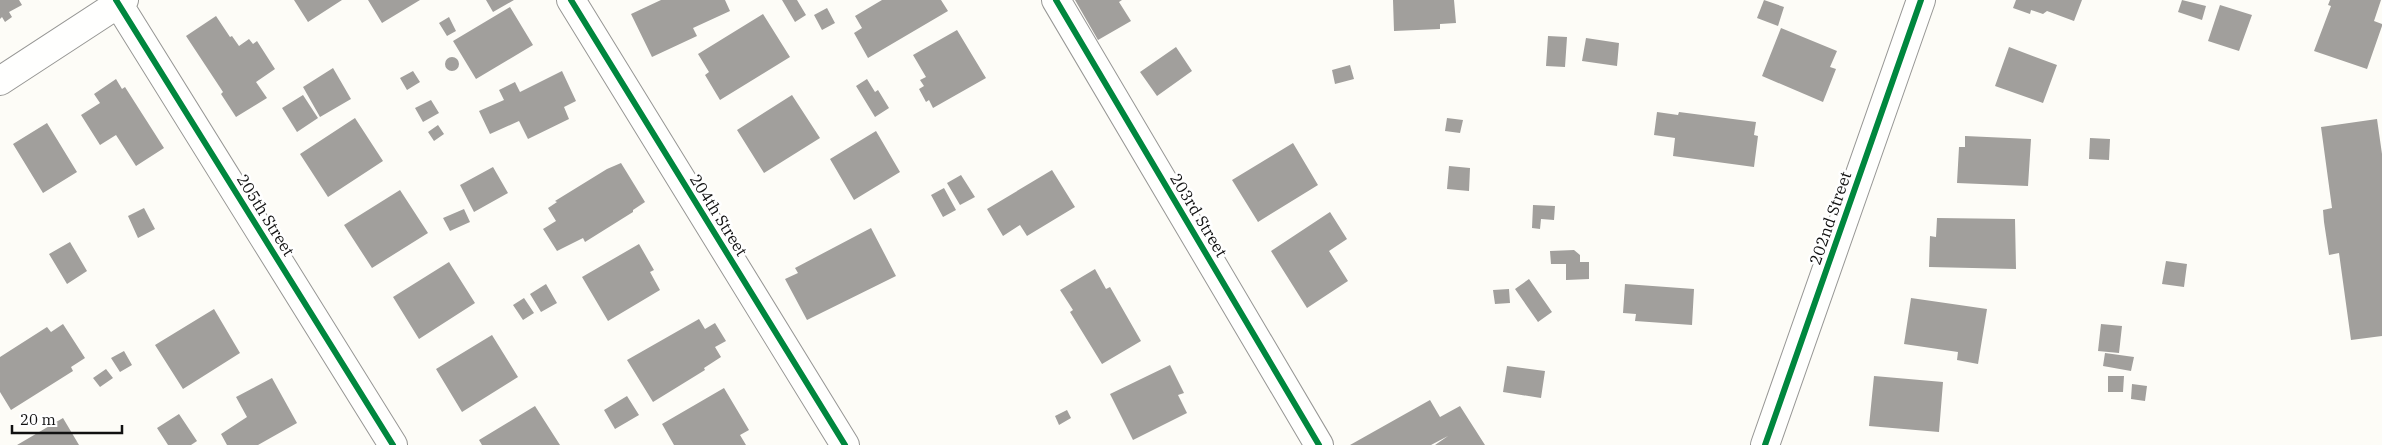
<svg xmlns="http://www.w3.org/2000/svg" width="2382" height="445" font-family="'IBM Plex Serif',serif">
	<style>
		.building { fill: #a19f9c }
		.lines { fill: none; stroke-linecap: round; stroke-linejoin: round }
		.street-casing { stroke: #979795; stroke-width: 30 }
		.street { stroke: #fffffe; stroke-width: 28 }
		.cycleway-casing { stroke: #fff; stroke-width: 9 }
		.cycleway { stroke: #00873e; stroke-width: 6 }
		.labels { text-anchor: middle; stroke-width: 5; stroke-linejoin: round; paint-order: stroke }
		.street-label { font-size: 16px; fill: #111; stroke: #fff }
	</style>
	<rect width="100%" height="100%" fill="#fdfcf7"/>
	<path class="building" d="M0,0H19L22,5L9,12L12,17L5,22L2,17L0,19Z
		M294,0H342L308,22Z
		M368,0H420L382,23Z
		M486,0H514L493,12Z
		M661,0H725L730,11L693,28L697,36L652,57L631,14Z
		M782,0H797L806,15L795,22Z
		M882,0H941L948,11L868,58L854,33L862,28L855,16Z
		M1075,0H1122L1119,2L1131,21L1098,40Z
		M1393,0H1454L1456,23L1440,24V29L1394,31Z
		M1764,0L1784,7L1778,26L1757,18Z
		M2016,0H2082L2074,21L2047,11L2043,14L2031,10L2030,14L2013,8Z
		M2182,0L2206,6L2202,20L2178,12Z
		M2330,0H2381L2374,21L2382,24V26L2367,69L2314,51L2331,6L2328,5Z
		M2220,5L2252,15L2239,51L2208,41Z
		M510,7L533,45L476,79L453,41Z
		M827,8L835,23L822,30L814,15Z
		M763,14L790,57L720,100L705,75L709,72L698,54Z
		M216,16L230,37L232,36L239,46L249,39L253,44L257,41L275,69L256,82L267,98L236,117L221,94L223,92L186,36Z
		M449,17L456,31L447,36L439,23Z
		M1781,28L1837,51L1830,67L1836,69L1823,102L1762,76Z
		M957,30L986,78L933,108L929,100L926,102L919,89L924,86L920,80L926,77L913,55Z
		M1548,36L1567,37L1565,67L1546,66Z
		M1586,38L1619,43L1617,66L1582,61Z
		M1176,47L1192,71L1157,96L1140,72Z
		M2009,47L2057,65L2043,103L1995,86Z
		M445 64a7 7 0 1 1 14 0a7 7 0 1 1-14 0Z
		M1350,65L1354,79L1335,84L1332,70Z
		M333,68L351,99L320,117L303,87Z
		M413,71L420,82L407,90L400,78Z
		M562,71L576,101L564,107L569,119L528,139L519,121L490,134L479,111L504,100L499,90L515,82L520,92Z
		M116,79L122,89L125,87L164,148L136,166L116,135L100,145L81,115L100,103L94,94Z
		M867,79L875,92L878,90L889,108L875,117L856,86Z
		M303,95L318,118L297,132L282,108Z
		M792,95L820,138L764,173L737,130Z
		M431,100L439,113L423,122L415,108Z
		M1657,112L1678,115L1679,112L1756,122L1754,135L1758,136L1754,167L1673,156L1675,138L1654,135Z
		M355,118L383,161L328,197L300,154Z
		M1447,118L1463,120L1460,133L1445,131Z
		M2377,119L2382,154V336L2351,340L2339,253L2329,255L2324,222L2323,210L2332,208L2321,127Z
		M47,123L77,172L43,193L13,144Z
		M438,125L444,134L434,141L428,132Z
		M876,131L900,172L854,200L830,159Z
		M1965,136L2031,139L2028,186L1957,183L1959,147H1965Z
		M2090,138L2110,139L2109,160L2089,159Z
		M1293,143L1318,185L1258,222L1232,180Z
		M621,163L645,202L633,210V212L585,242L583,238L557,251L543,229L556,221L548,208L557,202L555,201L607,169Z
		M1449,166L1470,168L1469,191L1447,189Z
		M493,167L508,193L474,212L460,185Z
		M1052,170L1075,207L1027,236L1020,225L1003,236L987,209Z
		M961,175L975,197L960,205L947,183Z
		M944,188L956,210L943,217L931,195Z
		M400,190L428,233L372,268L344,225Z
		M1533,205L1555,206L1554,220L1541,219L1540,229L1532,228Z
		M144,208L155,229L138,238L128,216Z
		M464,209L470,222L450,231L443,218Z
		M1330,212L1347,239L1329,251L1348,281L1307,308L1271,251Z
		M1937,218L2015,219L2016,269L1929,267L1930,236L1936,237Z
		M871,228L896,276L807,320L785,279L798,273L795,268Z
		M70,242L87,271L67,284L49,254Z
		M639,244L654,270L650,272L660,290L608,321L582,277Z
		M1574,250L1580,255V262H1589V279L1566,280V264H1551L1550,251Z
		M2166,261L2187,264L2184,287L2162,284Z
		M449,262L475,303L419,339L393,297Z
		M1095,269L1106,289L1110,287L1141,341L1102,364L1070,312L1073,310L1060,290Z
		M1529,279L1552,312L1538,322L1515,289Z
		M546,284L557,303L541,312L530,294Z
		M1625,284L1694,289L1692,325L1635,321L1636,314L1623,313Z
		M1509,289L1510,303L1495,304L1493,290Z
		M524,298L534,313L523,320L513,305Z
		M1911,298L1987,309L1978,364L1957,360L1958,352L1904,344Z
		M214,309L240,353L183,389L155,345Z
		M699,319L705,329L715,323L726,341L715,347L721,357L704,368L705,370L653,402L627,360Z
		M63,324L85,358L71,367L73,371L11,410L0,392V357L47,327L51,332Z
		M2101,324L2122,326L2119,353L2098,351Z
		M492,335L518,377L462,412L436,369Z
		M124,351L132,365L120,372L111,358Z
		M2105,353L2134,357L2131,371L2103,366Z
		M1170,365L1184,393L1178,395L1187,413L1133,440L1110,394Z
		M1507,366L1545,371L1541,398L1503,392Z
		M106,369L113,378L100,387L93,378Z
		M1874,376L1943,382L1939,432L1869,426Z
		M2108,376H2124L2123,392H2108Z
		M272,378L297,423L258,445H227L221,434L247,417L236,397Z
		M2132,384L2147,386L2145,401L2131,399Z
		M724,388L749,430L740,435L746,445H674L662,424Z
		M627,396L639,415L615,429L604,410Z
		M1430,400L1440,417L1460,406L1485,445H1435L1448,436L1431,445H1350Z
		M535,406L560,445H482L479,440Z
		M1067,410L1071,418L1059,425L1055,416Z
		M179,414L197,441L191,445H168L157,428Z
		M63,418L79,445H17Z"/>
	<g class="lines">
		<defs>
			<path id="street" d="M116,0L393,445
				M571,0L845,445
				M1056,0L1319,445
				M0,81L124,0
				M1765,445L1921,0"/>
		</defs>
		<use href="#street" class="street-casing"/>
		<use href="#street" class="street"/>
		<defs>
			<path id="cycleway" d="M116,0L393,445
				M571,0L845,445
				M1056,0L1319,445
				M1765,445L1921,0"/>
		</defs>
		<use href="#cycleway" class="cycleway-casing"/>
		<use href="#cycleway" class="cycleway"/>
	</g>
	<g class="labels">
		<g class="street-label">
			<text transform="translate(266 215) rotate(58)" y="6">205th Street</text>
			<text transform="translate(719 215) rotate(58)" y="6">204th Street</text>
			<text transform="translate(1199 215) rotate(59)" y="6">203rd Street</text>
			<text transform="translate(1830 218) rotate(-71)" y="6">202nd Street</text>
		</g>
	</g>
	<path d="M12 425v8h110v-8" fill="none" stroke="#111111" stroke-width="2.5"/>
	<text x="20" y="425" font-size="15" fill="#111111" stroke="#ffffff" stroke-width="4" paint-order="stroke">20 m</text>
</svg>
